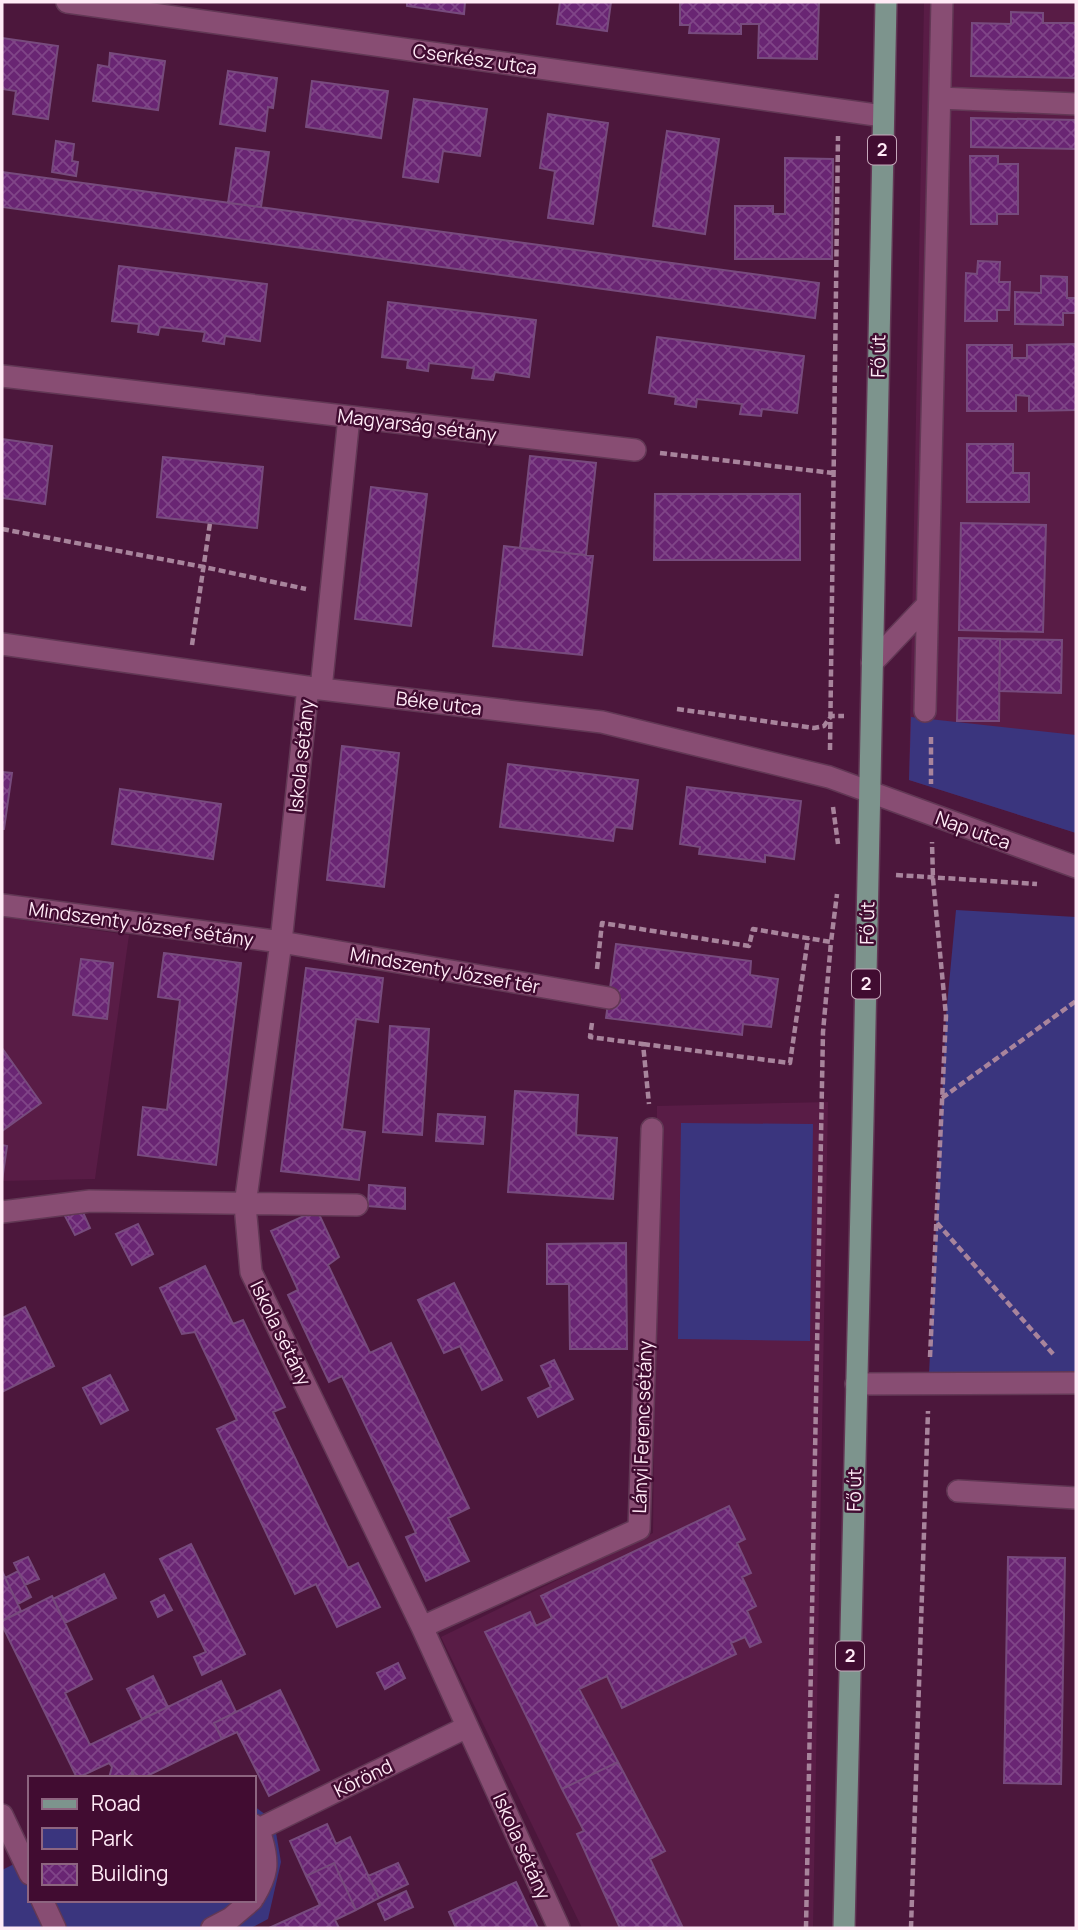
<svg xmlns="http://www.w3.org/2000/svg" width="1078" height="1930" font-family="Manrope,sans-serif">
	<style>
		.built { fill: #591c46 }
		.green { fill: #3a357e }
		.building { fill: url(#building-cross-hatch); stroke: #774b7d; stroke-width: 2 }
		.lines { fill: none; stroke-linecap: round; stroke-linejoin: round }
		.minor-casing { stroke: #623855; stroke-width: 24 }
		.major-casing { stroke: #623855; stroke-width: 24 }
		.path { stroke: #a8849c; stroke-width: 4.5; stroke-dasharray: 7 3.5; stroke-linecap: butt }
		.minor { stroke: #884d73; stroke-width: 21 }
		.major { stroke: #7d948d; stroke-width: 21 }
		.labels { text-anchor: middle; stroke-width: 5; stroke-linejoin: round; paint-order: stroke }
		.shield { fill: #410c31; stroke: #c6a7bb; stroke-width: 2 }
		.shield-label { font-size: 18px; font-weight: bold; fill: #ffeaf6 }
		.street-label { font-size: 19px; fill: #ffeaf6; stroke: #410c31 }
	</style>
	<defs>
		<pattern id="building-cross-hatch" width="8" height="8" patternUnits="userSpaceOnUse" patternTransform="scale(1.75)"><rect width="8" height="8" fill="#692573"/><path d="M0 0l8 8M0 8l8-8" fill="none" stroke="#804588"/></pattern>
	</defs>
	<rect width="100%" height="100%" fill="#4c173c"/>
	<path class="built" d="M924,2H1076V833L909,780Z
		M2,917L129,935L95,1179L2,1181Z
		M828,1102L813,1928H582L441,1637L653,1533L657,1106Z"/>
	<path class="green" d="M911,717L1076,735V833L909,780Z
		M956,910L1076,917V1374H929L946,1016Z
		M681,1123L813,1124L810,1341L678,1339Z
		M254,1806L274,1821L281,1862L268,1919L251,1928H2V1870L30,1856V1900H254Z"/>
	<path class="building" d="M407,2H465L464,14L407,6Z
		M560,2H611L607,31L557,24Z
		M680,2H819L817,59L758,58L759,24H741V34L689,33L690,25H680Z
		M1011,12L1043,13V23H1076V78L971,76L972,23L1011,24Z
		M2,38L58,46L48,119L13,114L16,91L2,89Z
		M110,53L165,61L158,110L93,101L98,65L109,67Z
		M228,71L277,78L273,108L268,107L265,131L220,124Z
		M312,81L388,91L381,138L306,127Z
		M414,99L487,109L480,156L443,151L438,182L403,177Z
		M548,114L608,123L593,224L548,218L555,171L540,168Z
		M971,118L1076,120V149L971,147Z
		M667,131L719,139L705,234L653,226Z
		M56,141L74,144L72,161L78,162L76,176L52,172Z
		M236,148L269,152L261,207L228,203Z
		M970,156H998V164H1018V214H997V224H971Z
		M785,158L833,159L832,259H735V206H773V214H785Z
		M2,172L819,283L815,318L2,207Z
		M978,261L1000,262L999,282H1010L1009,310H997V321H965L966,273L977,274Z
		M119,266L267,284L260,341L225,336L224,344L203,341L205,332L160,327L158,335L138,332L139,324L112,321Z
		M1041,276L1067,277V298H1076V313H1063V325L1015,324V292L1041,293Z
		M388,302L536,320L529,377L495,372L493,380L472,378L474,368L429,363L428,371L407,368L408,360L382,357Z
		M657,337L804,356L797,413L762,409L761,416L740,414L742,404L697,399L696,407L675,404L676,397L649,393Z
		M1076,344V410L1029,411V396L1016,395V411H967V345H1012V358H1027V345Z
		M2,439L52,446L45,504L2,498Z
		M967,444H1013V473H1029V502H967Z
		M530,456L596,463L586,555L520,548Z
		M163,457L263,467L257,528L157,517Z
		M371,487L427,494L411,626L355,619Z
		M655,494H800V560H654Z
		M961,523L1046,525L1043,632L959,630Z
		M504,546L593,556L582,655L493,646Z
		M959,638L1000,639L999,721H957Z
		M1000,639L1062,640L1061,693L999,691Z
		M342,746L399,753L384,887L327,880Z
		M508,764L638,780L632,829L615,827L613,841L500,827Z
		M2,772L12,773L4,829H2Z
		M687,787L801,801L794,859L765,855V862L699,854L700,847L680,844Z
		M120,789L221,804L213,859L112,844Z
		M616,944L751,961L750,975L778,979L771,1027L743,1024L742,1035L606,1018Z
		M164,953L241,963L216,1165L138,1155L143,1107L167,1110L180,1000L158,997Z
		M81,959L113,963L107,1019L73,1015Z
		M306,968L383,978L378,1022L356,1019L342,1129L365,1132L359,1180L281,1171Z
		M390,1026L429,1029L422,1135L383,1132Z
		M2,1048L41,1103L2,1131Z
		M515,1091L578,1095L576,1135L617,1138L613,1199L508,1192Z
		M438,1114L485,1117L483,1144L436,1141Z
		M2,1145L7,1146L2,1181Z
		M369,1185L405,1188V1209L368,1206Z
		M81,1208L90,1228L75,1235L65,1216Z
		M317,1210L339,1257L328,1265L370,1353L391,1343L469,1508L448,1518L469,1561L426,1581L406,1537L416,1533L342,1376L329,1382L288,1295L298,1290L271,1231Z
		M138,1224L153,1254L132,1265L116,1234Z
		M626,1243L627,1349H570L569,1284H547V1244Z
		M205,1266L233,1324L243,1320L285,1407L273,1412L348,1568L358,1563L380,1607L337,1627L316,1584L295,1594L217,1429L237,1420L195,1332L182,1334L160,1288Z
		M454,1283L502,1380L482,1390L460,1346L444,1353L418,1300Z
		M25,1307L54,1366L2,1392V1318Z
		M554,1360L573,1399L538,1417L528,1398L551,1387L541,1366Z
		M110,1375L128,1410L101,1424L83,1388Z
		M729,1506L745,1539L737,1543L751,1573L742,1577L756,1606L747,1611L761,1642L750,1647L745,1637L731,1643L736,1654L622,1708L607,1676L579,1689L618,1762L562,1789L485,1632L530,1612L536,1626L552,1618L541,1596Z
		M191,1544L245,1654L202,1675L194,1657L206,1652L160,1559Z
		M28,1557L39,1579L25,1585L14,1563Z
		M1008,1557L1065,1558L1061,1784L1004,1783Z
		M2,1571L21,1611L2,1621Z
		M18,1571L31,1597L18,1604L5,1578Z
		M104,1574L116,1598L65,1623L53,1599Z
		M164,1595L172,1610L158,1617L151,1602Z
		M52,1596L92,1679L65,1693L90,1745L221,1681L236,1712L214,1723L222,1739L143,1778H135L132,1771V1778H109L112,1767L109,1763L77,1778L2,1625V1621Z
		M398,1663L405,1678L385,1689L377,1673Z
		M153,1676L168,1707L142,1719L127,1689Z
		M280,1690L319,1770L269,1796L237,1732L222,1739L214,1723Z
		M618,1762L665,1851L650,1859L683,1928H620L577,1834L584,1831L562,1789Z
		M327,1824L336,1844L350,1837L379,1898L356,1910L334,1863L306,1876L290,1841Z
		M334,1863L356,1910L335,1920L339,1928H269L320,1905L306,1876Z
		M398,1863L408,1884L379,1898L368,1876Z
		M516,1882L538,1928H456L449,1912Z
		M406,1891L413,1907L385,1920L378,1904Z"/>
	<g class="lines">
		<defs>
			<path id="minor" d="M67,2L883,116
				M940,98L1076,104
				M2,376L635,450
				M2,644L321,689L602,722L829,777L1076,867
				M872,663L927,605
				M308,687L281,942L245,1205L251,1272L422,1627L559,1928
				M321,689L349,417
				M925,711L942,2
				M2,905L281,942L609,998
				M2,1212L90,1201L357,1205
				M856,1384L1076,1383
				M958,1491L1076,1498
				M422,1627L639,1529L652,1129
				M2,1815L30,1874
				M254,1825C260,1830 260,1833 262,1840C269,1864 267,1875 254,1897
				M259,1829L467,1727
				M42,1900L55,1928
				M212,1928L231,1918L252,1900"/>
			<path id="major" d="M844,1928L863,1121L886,2"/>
		</defs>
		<use href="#minor" class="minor-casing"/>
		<use href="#major" class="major-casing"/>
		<path class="path" d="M660,453L833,473
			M2,529L204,567L306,589
			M192,645L210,523
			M677,709L814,728L824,726L831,716H844
			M931,737V784
			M830,750L838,136
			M833,807L838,844
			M896,875L1037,884
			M597,969L602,923L749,946L753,929L831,942L837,894
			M592,1023L590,1037L643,1044L649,1104
			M643,1044L790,1063L808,938
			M942,1098L1076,1001
			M937,1223L1054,1355
			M930,1357L946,1016L933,879L932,842
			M806,1928L823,1032L831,942
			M911,1928L928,1411"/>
		<use href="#minor" class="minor"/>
		<use href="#major" class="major"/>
	</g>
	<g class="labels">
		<g class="shield">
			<rect x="868" y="135.5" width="28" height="29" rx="5"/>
			<rect x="852" y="969.5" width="28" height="29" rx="5"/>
			<rect x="836" y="1641.5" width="28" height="29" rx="5"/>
		</g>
		<g class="shield-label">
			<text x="882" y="156">2</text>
			<text x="866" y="990">2</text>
			<text x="850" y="1662">2</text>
		</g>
		<g class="street-label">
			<text transform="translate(475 59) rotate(8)" y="7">Cserkész utca</text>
			<text transform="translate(878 356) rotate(-89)" y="7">Fő út</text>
			<text transform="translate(417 425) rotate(7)" y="7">Magyarság sétány</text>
			<text transform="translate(439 703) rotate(7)" y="7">Béke utca</text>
			<text transform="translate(301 756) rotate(-84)" y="7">Iskola sétány</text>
			<text transform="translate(973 830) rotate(20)" y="7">Nap utca</text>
			<text transform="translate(867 923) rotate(-89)" y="7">Fő út</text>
			<text transform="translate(141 924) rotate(8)" y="7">Mindszenty József sétány</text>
			<text transform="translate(445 970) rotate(10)" y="7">Mindszenty József tér</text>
			<text transform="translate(281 1333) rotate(64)" y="7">Iskola sétány</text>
			<text transform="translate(642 1427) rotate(-88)" y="7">Lányi Ferenc sétány</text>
			<text transform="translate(854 1490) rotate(-89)" y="7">Fő út</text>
			<text transform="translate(363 1778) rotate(-26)" y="7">Körönd</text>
			<text transform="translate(522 1846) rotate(66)" y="7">Iskola sétány</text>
		</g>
	</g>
	<rect width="1078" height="1930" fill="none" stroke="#ffeaf6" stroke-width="7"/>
	<rect x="28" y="1776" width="228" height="126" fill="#410c31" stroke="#8d6580" stroke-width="2"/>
	<rect x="42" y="1799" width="35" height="10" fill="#7d948d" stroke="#8d6580" stroke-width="2"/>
	<text x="91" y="1811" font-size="21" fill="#ffeaf6">Road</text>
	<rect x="42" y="1828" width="35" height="21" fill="#3a357e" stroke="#8d6580" stroke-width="2"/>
	<text x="91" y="1846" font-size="21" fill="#ffeaf6">Park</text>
	<rect x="42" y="1864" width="35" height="21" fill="url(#building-cross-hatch)" stroke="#8d6580" stroke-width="2"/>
	<text x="91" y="1881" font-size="21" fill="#ffeaf6">Building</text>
</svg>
